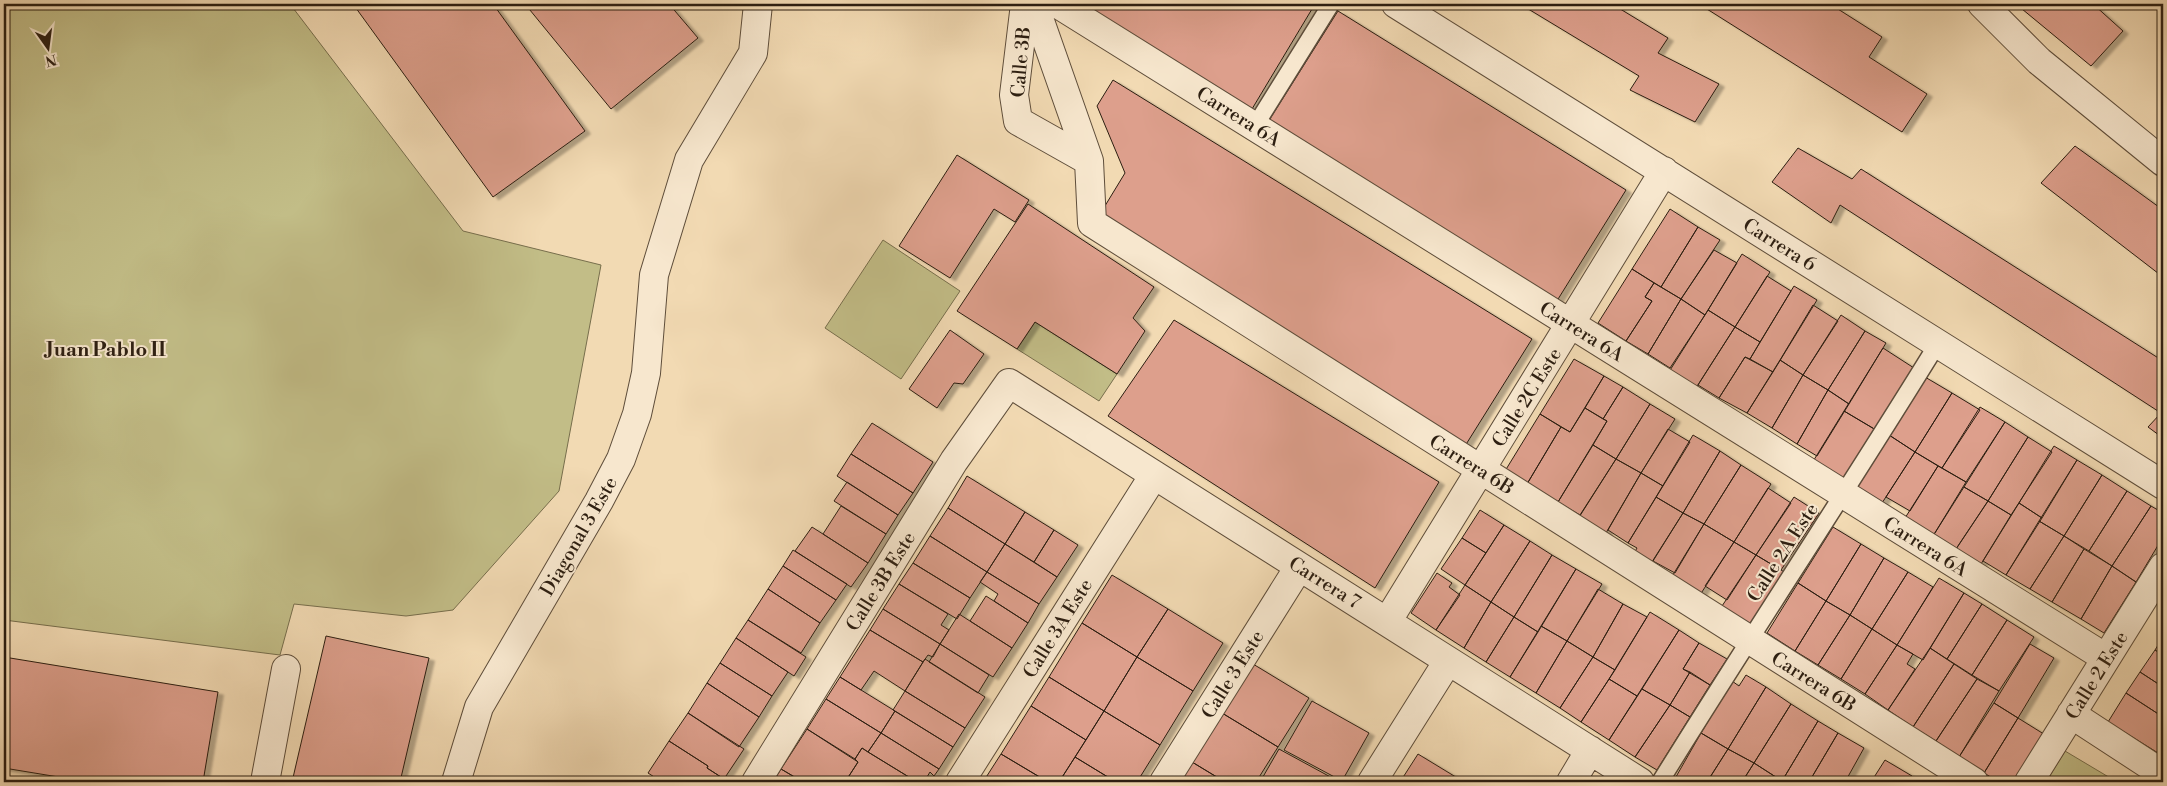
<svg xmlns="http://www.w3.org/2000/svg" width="2167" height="786" font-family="'Libre Bodoni',serif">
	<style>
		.green { fill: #c2bd87; stroke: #776e4c }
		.building { fill: #dd9f8c; stroke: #2c1e11; filter: url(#shadow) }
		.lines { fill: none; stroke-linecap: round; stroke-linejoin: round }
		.service-casing { stroke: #5e4d3a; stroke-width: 19 }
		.minor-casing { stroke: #5e4d3a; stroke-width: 30 }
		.service { stroke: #f7e7ce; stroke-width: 16 }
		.minor { stroke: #f7e7ce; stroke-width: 28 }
		.labels { text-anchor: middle; stroke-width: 4; stroke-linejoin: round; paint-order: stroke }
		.street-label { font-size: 19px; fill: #2c1e11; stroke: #f7e7ce }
		.neighbourhood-label { font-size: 20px; font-weight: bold; fill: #2c1e11; stroke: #f7e7ce }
	</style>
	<defs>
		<filter id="shadow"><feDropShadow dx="5.5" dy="3" stdDeviation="1" flood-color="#0004"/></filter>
	</defs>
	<rect width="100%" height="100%" fill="#f2dab3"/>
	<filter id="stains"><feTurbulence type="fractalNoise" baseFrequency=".004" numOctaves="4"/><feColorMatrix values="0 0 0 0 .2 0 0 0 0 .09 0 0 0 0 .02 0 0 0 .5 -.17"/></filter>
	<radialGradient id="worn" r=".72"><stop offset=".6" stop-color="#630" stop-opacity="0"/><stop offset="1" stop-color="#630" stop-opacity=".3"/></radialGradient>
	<path class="green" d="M4,4H290L463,231L601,265L559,491L453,610L406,616L294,604L280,655L4,620Z
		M883,240L960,291L901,379L825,328Z
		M1035,322L1117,374L1099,401L1017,349Z
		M2065,751L2117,782H2046Z"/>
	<path class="building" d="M353,4H493L585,131L493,197Z
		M525,4H669L698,38L611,109Z
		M1064,4H1315L1249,114Z
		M1520,4H1612L1668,38L1658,53L1719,84L1695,122L1630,90L1639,76Z
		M1699,4H1830L1882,37L1869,57L1927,94L1902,132Z
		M2016,4H2093L2123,31L2091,66Z
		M1338,11L1626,190L1550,312L1261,133Z
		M1113,80L1532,339L1465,446L1097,219L1125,173L1097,106Z
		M2075,146L2163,210V277L2041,183Z
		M1798,148L1852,179L1861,169L2163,361V438L2148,427L2161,413L1840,205L1831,223L1772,182Z
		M957,155L1029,200L1015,222L994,209L950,278L899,246Z
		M1028,204L1154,287L1133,318L1145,331L1117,374L1035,322L1017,349L957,311Z
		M1670,209L1698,227L1661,287L1632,269Z
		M1698,227L1720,240L1681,299L1661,287Z
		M1714,250L1737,263L1705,315L1681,299Z
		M1742,254L1770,272L1735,327L1708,310Z
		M1632,269L1654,283L1645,297L1652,301L1626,341L1598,323Z
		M1767,276L1791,291L1760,342L1735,327Z
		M1654,283L1681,299L1648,354L1626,341L1652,301L1645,297Z
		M1794,286L1817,300L1773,372L1750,359Z
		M1681,299L1705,315L1670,368L1648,354Z
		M1813,305L1838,321L1803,375L1780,360Z
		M1708,310L1735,327L1694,391L1667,375Z
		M1841,315L1865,331L1828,390L1803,375Z
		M1174,320L1439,482L1375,588L1108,416Z
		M1735,327L1760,342L1750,359L1745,357L1719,398L1698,385Z
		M950,330L984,354L963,384L954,383L937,408L909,389Z
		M1865,331L1886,343L1849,404L1828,390Z
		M1883,348L1914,368L1876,430L1844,411Z
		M1745,357L1773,372L1747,413L1719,398Z
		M1574,359L1604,376L1570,432L1540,414Z
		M1780,360L1803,375L1772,428L1747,413Z
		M1803,375L1828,390L1797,444L1772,428Z
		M1604,376L1623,387L1603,419L1585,408Z
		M1925,377L1952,393L1915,452L1889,435Z
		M1623,387L1650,404L1616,459L1593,445L1607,421L1603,419Z
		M1828,390L1849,404L1817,456L1797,444Z
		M1952,393L1980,410L1942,468L1915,452Z
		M1650,404L1675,419L1641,473L1616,459Z
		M1980,407L2005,422L1966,482L1942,468Z
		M1585,408L1607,421L1558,502L1527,484L1561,427L1570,432Z
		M1844,411L1876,430L1843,482L1812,463Z
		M1540,414L1561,427L1527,484L1505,471Z
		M2005,422L2028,437L1988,501L1964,487Z
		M872,423L933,462L913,493L851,454Z
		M1668,429L1690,442L1663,486L1641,473Z
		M1693,435L1720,451L1683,513L1656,497Z
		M1889,435L1915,452L1882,503L1856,488Z
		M2028,437L2052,452L2011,515L1988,501Z
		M1593,445L1616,459L1580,515L1558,502Z
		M2054,446L2077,460L2042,518L2019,503Z
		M1720,451L1741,465L1704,524L1683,513Z
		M1915,452L1938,466L1910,511L1886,497Z
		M851,454L913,493L898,515L837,476Z
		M1616,459L1641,473L1603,538L1576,522Z
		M2077,460L2102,475L2064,536L2039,521Z
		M1741,465L1771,484L1734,542L1704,524Z
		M1938,466L1966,482L1933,536L1905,518Z
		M1641,473L1663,486L1628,543L1608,530Z
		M2102,475L2127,491L2089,551L2064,536Z
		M967,476L1025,512L1005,544L948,508Z
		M847,482L898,515L886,534L834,501Z
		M1964,487L1988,501L1956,549L1933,536Z
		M1768,488L1791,503L1756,555L1734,542Z
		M2127,491L2151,506L2112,566L2089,551Z
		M1656,497L1683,513L1650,565L1633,555L1637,548L1628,543Z
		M1794,497L1819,513L1781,570L1756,555Z
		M1988,501L2011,515L1981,564L1956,549Z
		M2019,503L2042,518L2006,575L1983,561Z
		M841,506L886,534L868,563L823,534Z
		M2151,506L2163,513V537L2136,582L2112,566Z
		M948,508L1005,544L987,572L930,536Z
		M1480,510L1504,525L1486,553L1462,538Z
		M1025,512L1054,530L1034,562L1005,544Z
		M1683,513L1704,524L1675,573L1653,561Z
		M2039,521L2064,536L2030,589L2006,575Z
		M1704,524L1734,542L1700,595L1671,578Z
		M1504,525L1530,541L1491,602L1465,585Z
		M812,527L868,563L851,587L795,551Z
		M1833,527L1861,544L1826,601L1798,583Z
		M1054,530L1078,545L1057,577L1034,562Z
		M930,536L987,572L970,598L913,563Z
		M2064,536L2084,549L2052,602L2030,589Z
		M1462,538L1486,553L1465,585L1441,569Z
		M1530,541L1552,555L1514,617L1491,602Z
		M1734,542L1756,555L1727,600L1705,586Z
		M1005,544L1057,577L1039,604L987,572Z
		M1861,544L1884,558L1850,615L1826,601Z
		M2084,549L2112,566L2081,619L2052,602Z
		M793,550L847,584L836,600L783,566Z
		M1552,555L1576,569L1538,632L1514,617Z
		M1756,555L1786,573L1751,625L1722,606Z
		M1884,558L1908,572L1872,629L1850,615Z
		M913,563L970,598L957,619L899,584Z
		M783,566L836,600L820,623L768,589Z
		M2112,566L2136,582L2104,633L2081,619Z
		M1576,569L1602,584L1567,641L1541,626Z
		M987,572L1039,604L1028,623L994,601L998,594L980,582Z
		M1908,572L1933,587L1897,645L1872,629Z
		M1437,573L1452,583L1449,587L1460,595L1436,630L1411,613Z
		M1112,575L1168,609L1137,657L1082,623Z
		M1939,578L1964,593L1923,660L1897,645Z
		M1798,583L1826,601L1795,651L1767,633Z
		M899,584L948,614L941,625L949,630L940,644L883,609Z
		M1465,585L1491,602L1464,648L1436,630Z
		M768,589L820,623L801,653L748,620Z
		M1598,589L1623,604L1593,657L1567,641Z
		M1964,593L1982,604L1947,659L1930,648Z
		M986,596L1028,623L1012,648L970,621Z
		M1826,601L1850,615L1818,665L1795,651Z
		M1491,602L1514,617L1486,662L1464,648Z
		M1623,604L1647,617L1615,670L1593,657Z
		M1982,604L2007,620L1972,675L1947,659Z
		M883,609L940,644L933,657L928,655L923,662L870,630Z
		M1168,609L1223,643L1193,691L1137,657Z
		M1650,612L1679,630L1637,696L1609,679Z
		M959,614L1012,648L993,677L940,644Z
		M1850,615L1872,629L1841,679L1818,665Z
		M1514,617L1538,632L1510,677L1486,662Z
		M748,620L806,657L794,676L736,638Z
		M2007,620L2034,637L1999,691L1972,675Z
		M1082,623L1137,657L1104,711L1049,677Z
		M1541,626L1567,641L1536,693L1510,677Z
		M1872,629L1897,645L1865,694L1841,679Z
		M870,630L923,662L905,691L874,671L861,690L840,677Z
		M1679,630L1699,643L1683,669L1690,672L1670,705L1642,689Z
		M326,636L429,658L400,782H292Z
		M2163,637V655L2155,650Z
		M736,638L788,672L772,696L720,663Z
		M1567,641L1593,657L1560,708L1536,693Z
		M1699,643L1727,659L1710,685L1683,669Z
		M940,644L989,675L978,693L929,662Z
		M2030,644L2054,658L2018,718L1994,703Z
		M1897,645L1913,654L1907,664L1915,669L1888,710L1865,694Z
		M1930,648L1954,664L1913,727L1888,710Z
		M2155,650L2163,655V687L2140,672Z
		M4,657L218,692L203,782H89L4,768Z
		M1137,657L1193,691L1160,745L1104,711Z
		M1593,657L1615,670L1581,722L1560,708Z
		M925,659L985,697L965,728L905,691Z
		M720,663L772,696L759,717L707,683Z
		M1253,664L1309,698L1278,747L1222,713Z
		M1954,664L1977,679L1936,741L1913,727Z
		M1690,672L1710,685L1690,717L1670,705Z
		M2140,672L2163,687V717L2126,693Z
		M1746,675L1766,687L1728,749L1701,733L1732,681L1739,686Z
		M840,677L895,711L881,733L826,699Z
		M1049,677L1104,711L1086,740L1031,706Z
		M1609,679L1637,696L1609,740L1581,722Z
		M1977,679L1999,691L1959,757L1936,741Z
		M707,683L759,717L739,747L688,713Z
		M1766,687L1791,704L1754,763L1728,749Z
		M1642,689L1670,705L1635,757L1609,740Z
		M905,691L965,728L953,747L893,710Z
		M2126,693L2163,717V756L2108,722Z
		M826,699L881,733L868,752L862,748L855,759L807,729Z
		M1312,701L1369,733L1342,781L1284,750Z
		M1994,703L2018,718L1984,773L1959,757Z
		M1791,704L1818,721L1782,781L1754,763Z
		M1670,705L1690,717L1657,770L1635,757Z
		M1031,706L1086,740L1059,782H1048L1001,754Z
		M895,711L953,747L939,769L881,733Z
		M1104,711L1160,745L1137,782H1116L1075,757Z
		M688,713L744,749L724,779L707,768L708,766L669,741Z
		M1222,713L1278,747L1256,782H1225L1192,762Z
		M2018,718L2047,736L2016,782H1999L1984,773Z
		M1818,721L1838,733L1809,782H1785L1782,781Z
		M807,729L858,762L845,782H803L781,769Z
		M881,733L939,769L934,776L930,772L924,782H917L868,752Z
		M1701,733L1728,749L1707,782H1673Z
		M1838,733L1864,748L1845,782H1809Z
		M669,741L708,766L707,768L724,779L722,782H662L648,773Z
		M862,748L868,752L917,782H859L849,776L858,762L855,759Z
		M1279,749L1336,780L1335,782H1260Z
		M1728,749L1754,763L1742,782H1707Z
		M1001,754L1048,782H983Z
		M1418,754L1464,782H1400Z
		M1075,757L1116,782H1059Z
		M1885,760L1912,776L1908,782H1871Z
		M1192,762L1225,782H1179Z
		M1754,763L1782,781L1742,782Z
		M781,769L803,782H773Z"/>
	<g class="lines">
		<defs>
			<path id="service" d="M1255,126L1331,4
				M1660,782C1751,635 1847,491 1938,343"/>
			<path id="minor" d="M1025,4L1014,95L1018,121L1089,161
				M1034,4L1089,161L1092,223L1974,782
				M1058,4L2106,658
				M1396,4L2163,485
				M1982,4L2039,61L2163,162
				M1387,622L1664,171
				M2071,714L2163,774
				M265,782L286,669
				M456,782L479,707L599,501L621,459L637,414L646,373L654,275L689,160L753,53L758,4
				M756,782L954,461L1009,383L1640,782
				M960,782L1154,475
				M1164,782L1299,567
				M1372,782L1448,661
				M1571,782L1590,750
				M2029,782L2163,567"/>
		</defs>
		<use href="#service" class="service-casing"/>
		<use href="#minor" class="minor-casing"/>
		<use href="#service" class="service"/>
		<use href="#minor" class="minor"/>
	</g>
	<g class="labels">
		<g class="street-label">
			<text transform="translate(1020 62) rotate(-85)" y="7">Calle 3B</text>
			<text transform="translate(1239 116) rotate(32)" y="7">Carrera 6A</text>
			<text transform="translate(1780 244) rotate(32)" y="7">Carrera 6</text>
			<text transform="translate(1582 331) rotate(32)" y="7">Carrera 6A</text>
			<text transform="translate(1526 397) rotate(-58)" y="7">Calle 2C Este</text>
			<text transform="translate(1472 464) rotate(32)" y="7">Carrera 6B</text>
			<text transform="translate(578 536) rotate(-60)" y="7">Diagonal 3 Este</text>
			<text transform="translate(1926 546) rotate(32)" y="7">Carrera 6A</text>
			<text transform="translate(1782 552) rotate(-57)" y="7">Calle 2A Este</text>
			<text transform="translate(880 581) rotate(-58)" y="7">Calle 3B Este</text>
			<text transform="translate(1325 582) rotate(32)" y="7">Carrera 7</text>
			<text transform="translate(1057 628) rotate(-58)" y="7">Calle 3A Este</text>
			<text transform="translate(1232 674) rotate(-58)" y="7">Calle 3 Este</text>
			<text transform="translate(2096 675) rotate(-58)" y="7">Calle 2 Este</text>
			<text transform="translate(1814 681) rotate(32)" y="7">Carrera 6B</text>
		</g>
		<g class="neighbourhood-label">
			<text x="106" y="356">Juan Pablo II</text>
		</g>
	</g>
	<rect width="2167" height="786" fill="none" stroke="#f2dab3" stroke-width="20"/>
	<rect x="5" y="5" width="2157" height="776" fill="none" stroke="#2c1e11" stroke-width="2.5"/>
	<rect x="10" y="10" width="2147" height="766" fill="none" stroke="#2c1e11"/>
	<g transform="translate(48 48) rotate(166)" stroke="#f7e7ce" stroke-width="4" paint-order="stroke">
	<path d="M0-4L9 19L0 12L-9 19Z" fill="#2c1e11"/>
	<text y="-8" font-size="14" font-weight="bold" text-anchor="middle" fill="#2c1e11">N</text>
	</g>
	<rect width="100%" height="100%" filter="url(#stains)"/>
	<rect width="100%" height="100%" fill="url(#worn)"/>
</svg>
